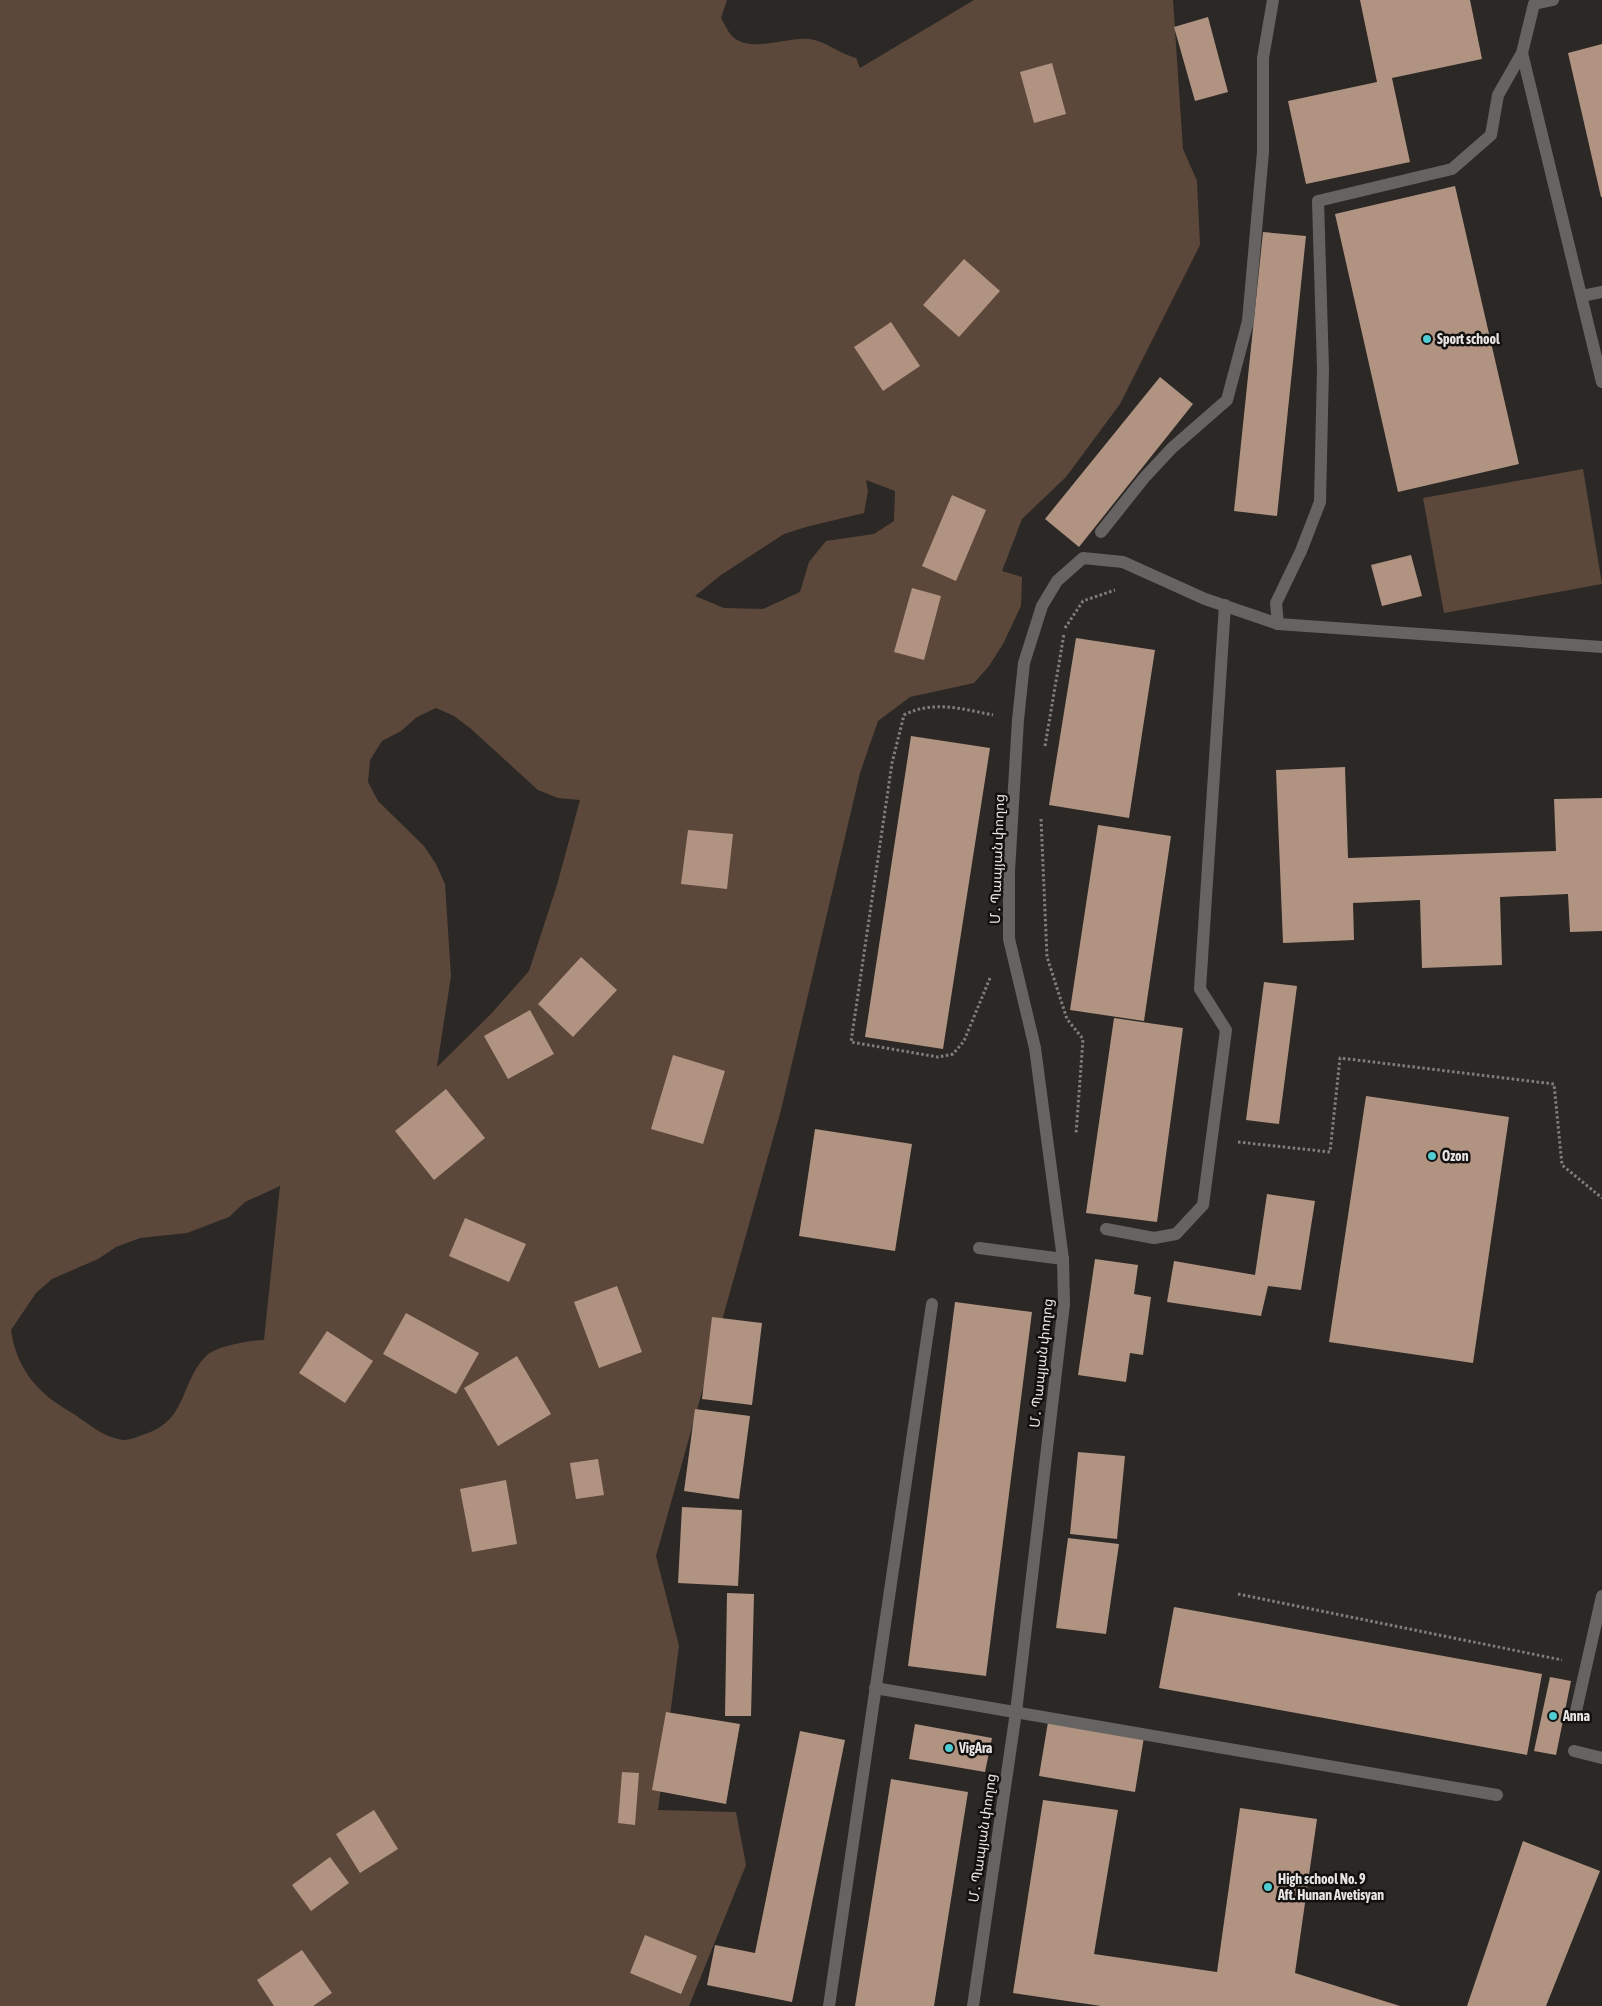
<svg xmlns="http://www.w3.org/2000/svg" width="1602" height="2006" font-family="'Asap Condensed','Noto Sans Armenian',sans-serif">
	<style>
		.green { fill: #5c483b; fill-rule: evenodd }
		.building { fill: #b19381 }
		.lines { fill: none; stroke-linecap: round; stroke-linejoin: round }
		.path { stroke: #817e7d; stroke-width: 3; stroke-dasharray: 2.5 2.5; stroke-linecap: butt }
		.lane { stroke: #666463; stroke-width: 12 }
		.street { stroke: #666463; stroke-width: 12 }
		.poi-dot { fill: #51ccd2; stroke: #121110; stroke-width: 2 }
		.labels { text-anchor: middle; stroke-width: 5; stroke-linejoin: round; paint-order: stroke }
		.poi-label { font-size: 14px; font-weight: bold; fill: #e8e6e5; stroke: #121110; text-anchor: start }
		.street-label { font-size: 14px; fill: #e8e6e5; stroke: #121110 }
	</style>
	<rect width="100%" height="100%" fill="#2b2826"/>
	<path class="green" d="M0,0H727L721,18C724,23 727,30 731,35C749,55 786,36 810,39C825,41 840,54 856,58L860,68L974,0H1173L1183,149L1197,181L1200,245L1120,404L1066,477L1022,519L1002,571L1022,577L1021,606L1003,644L989,666L974,683L910,697L878,721L860,773L781,1110L656,1556L679,1646L658,1810L736,1812L746,1865L689,2006H0ZM866,480L895,491L894,521L874,534L826,541L809,562L800,592L763,609L724,608L695,596L721,575L784,534L806,527L864,513L868,491ZM436,708L454,716L470,728L538,790L558,798L580,800L557,885L529,971L490,1015L437,1067L451,976L445,884L436,864L424,846L378,801L368,782L370,760L382,741L401,731L417,717ZM280,1186L264,1340C251,1340 216,1346 206,1356C179,1384 188,1422 142,1435C137,1437 129,1440 124,1440C102,1438 85,1420 67,1410C35,1391 16,1366 11,1330L36,1293L52,1279L98,1259L116,1247L140,1238L187,1233L229,1217L245,1202Z
		M1583,469L1602,584L1444,613L1423,498Z"/>
	<path class="building" d="M1360,0H1470L1482,59L1392,78L1410,162L1306,184L1288,101L1377,82Z
		M1208,17L1228,92L1195,101L1174,27Z
		M1602,44V197H1601L1568,53Z
		M1052,63L1066,114L1034,123L1020,72Z
		M1455,186L1519,464L1398,492L1335,214Z
		M1263,232L1306,236L1277,516L1234,511Z
		M964,259L1000,291L959,337L923,305Z
		M891,322L920,366L883,391L854,347Z
		M1160,377L1193,404L1079,547L1045,519Z
		M952,495L986,510L956,581L922,566Z
		M1411,555L1422,596L1382,606L1371,565Z
		M912,588L941,596L924,660L894,652Z
		M1076,638L1155,650L1129,818L1049,805Z
		M911,736L990,748L943,1049L865,1037Z
		M1345,767L1348,858L1556,851L1554,799L1602,798V931L1570,932L1568,894L1500,897L1502,965L1422,968L1420,900L1353,903L1354,940L1283,943L1276,770Z
		M1098,825L1171,836L1144,1021L1070,1010Z
		M688,830L733,834L727,889L681,884Z
		M581,957L617,990L573,1037L538,1004Z
		M1264,982L1297,986L1279,1124L1246,1120Z
		M530,1010L554,1054L508,1079L484,1036Z
		M1114,1018L1183,1028L1157,1222L1086,1213Z
		M673,1055L725,1071L703,1144L651,1129Z
		M446,1089L485,1138L434,1180L395,1131Z
		M1366,1096L1509,1117L1473,1363L1329,1342Z
		M815,1129L912,1144L895,1251L799,1236Z
		M1267,1194L1315,1201L1301,1290L1268,1286L1261,1316L1167,1302L1174,1261L1255,1275Z
		M465,1218L526,1244L509,1282L449,1256Z
		M1095,1259L1138,1265L1134,1294L1151,1297L1143,1355L1130,1353L1126,1382L1078,1375Z
		M617,1286L642,1352L599,1368L574,1302Z
		M955,1302L1032,1312L986,1676L908,1666Z
		M406,1313L479,1353L456,1394L383,1354Z
		M712,1317L762,1323L752,1405L702,1399Z
		M327,1331L373,1361L345,1403L299,1373Z
		M517,1356L551,1414L498,1446L464,1388Z
		M695,1409L750,1416L739,1499L684,1491Z
		M1078,1452L1125,1456L1117,1539L1070,1534Z
		M598,1459L604,1495L576,1499L570,1463Z
		M506,1480L517,1544L472,1552L460,1489Z
		M682,1507L742,1510L738,1586L678,1583Z
		M1068,1538L1119,1544L1106,1634L1056,1628Z
		M727,1593L754,1594L751,1716H725Z
		M1174,1607L1542,1674L1527,1755L1159,1688Z
		M1550,1677L1571,1681L1556,1755L1534,1751Z
		M666,1712L740,1724L726,1804L652,1790Z
		M1048,1722L1144,1737L1135,1792L1039,1776Z
		M915,1724L992,1738L985,1772L909,1759Z
		M800,1731L845,1740L792,2002L707,1985L715,1945L755,1953Z
		M622,1772L639,1773L635,1825L618,1823Z
		M891,1779L968,1792L934,2006H855Z
		M1043,1800L1118,1810L1094,1954L1217,1972L1240,1808L1317,1819L1295,1973L1400,2006H1101L1013,1993Z
		M374,1810L398,1849L360,1873L336,1834Z
		M1523,1841L1600,1871L1546,2006H1467Z
		M330,1857L349,1883L311,1911L292,1885Z
		M645,1935L697,1956L681,1994L630,1973Z
		M302,1950L332,1993L313,2006H274L257,1980Z"/>
	<g class="lines">
		<path class="path" d="M1065,628L1083,601L1115,590
			M1045,746L1064,634
			M1041,819L1047,957L1067,1019L1083,1039L1076,1134
			M990,978L964,1041L953,1054L938,1057L851,1042L892,763L904,715C932,700 963,709 993,715
			M1238,1142L1330,1152L1340,1058L1554,1084L1562,1165L1602,1198
			M1238,1594L1562,1660"/>
		<path class="lane" d="M1522,53L1602,382
			M1582,296L1602,292
			M1101,532L1144,478L1172,448L1227,400L1248,321L1263,152V58L1273,0
			M1278,624L1276,603L1301,551L1320,502L1323,369L1318,201L1452,169L1491,135L1498,95L1522,53L1534,4L1553,0
			M1106,1229L1154,1238L1176,1234L1203,1205L1226,1030L1200,989L1225,605
			M979,1248L1063,1259
			M875,1688L1497,1795
			M1576,1711L1602,1596
			M1574,1751L1602,1758
			M829,2006L932,1304"/>
		<path class="street" d="M973,2006L1016,1712L1064,1304L1063,1259L1035,1048L1009,939V871L1018,720L1024,663L1042,606L1057,581L1083,558L1123,562L1205,599L1278,624L1602,647"/>
	</g>
	<g class="poi-dot">
		<circle cx="1427" cy="339" r="5"/>
		<circle cx="1432" cy="1156" r="5"/>
		<circle cx="1553" cy="1716" r="5"/>
		<circle cx="949" cy="1748" r="5"/>
		<circle cx="1268" cy="1887" r="5"/>
	</g>
	<g class="labels">
		<g class="poi-label">
			<text x="1437" y="344">Sport school</text>
			<text x="1442" y="1161">Ozon</text>
			<text x="1563" y="1721">Anna</text>
			<text x="959" y="1753">VigAra</text>
			<text x="1278" y="1884">High school No. 9<tspan x="1278" dy="16">Aft. Hunan Avetisyan</tspan></text>
		</g>
		<g class="street-label">
			<text transform="translate(997 859) rotate(-88)" y="5">Մ․ Պապյան փողոց</text>
			<text transform="translate(1041 1363) rotate(-84)" y="5">Մ․ Պապյան փողոց</text>
			<text transform="translate(982 1838) rotate(-82)" y="5">Մ․ Պապյան փողոց</text>
		</g>
	</g>
</svg>
